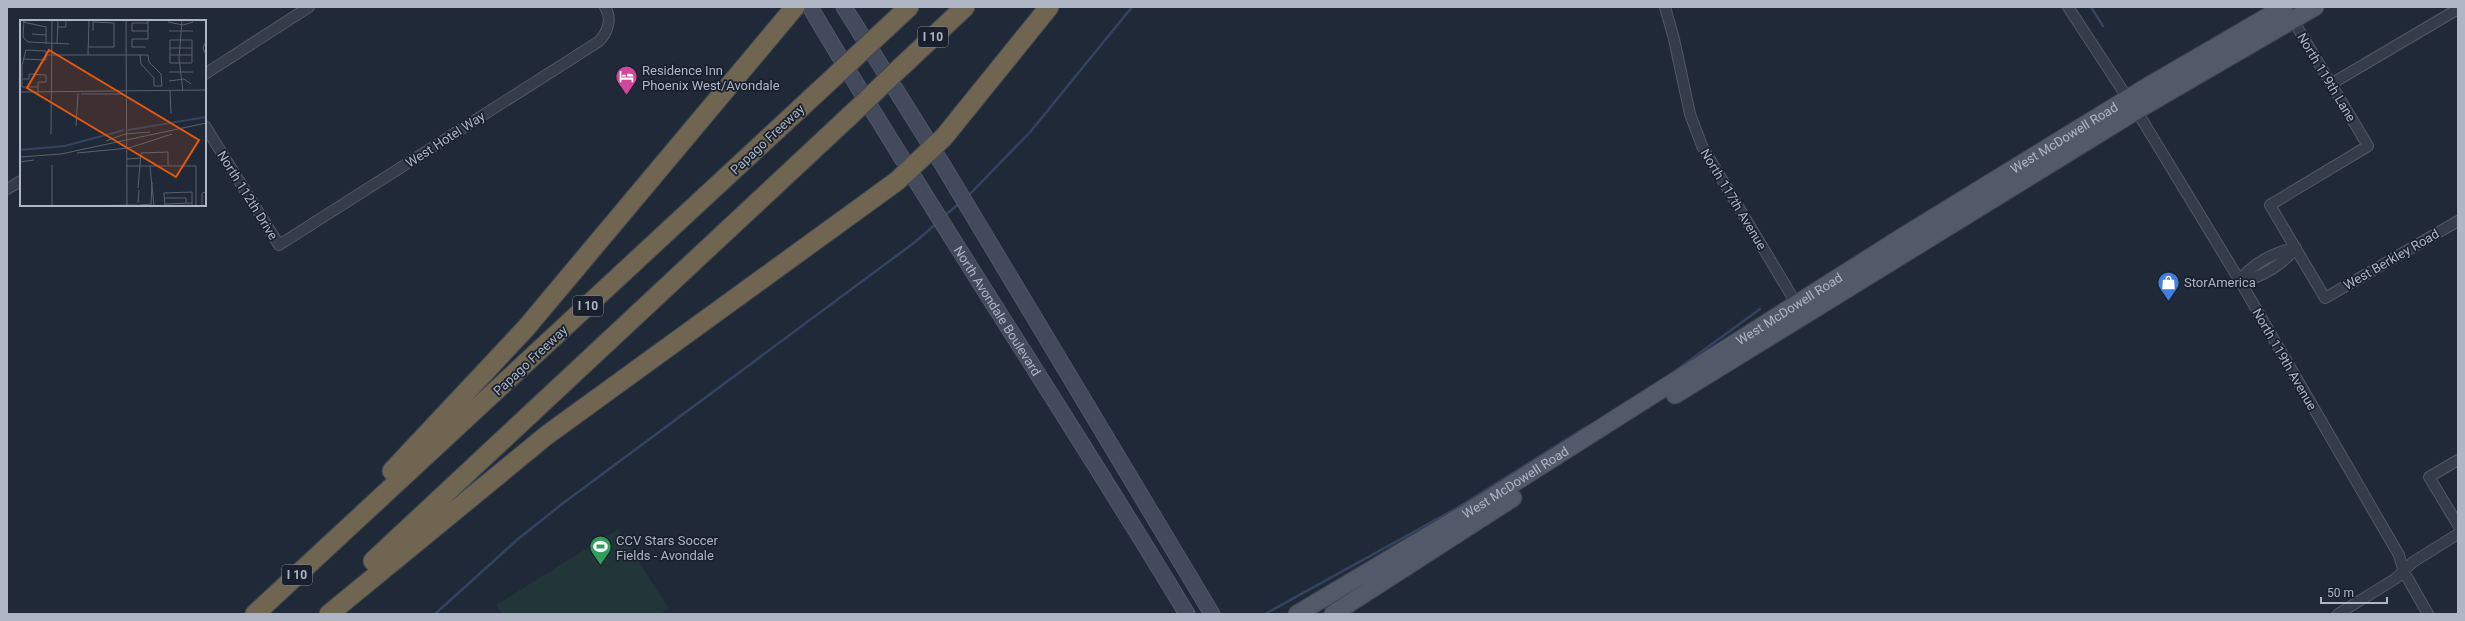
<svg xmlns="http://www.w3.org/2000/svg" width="2465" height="621" font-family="Roboto,sans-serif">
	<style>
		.green { fill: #223539 }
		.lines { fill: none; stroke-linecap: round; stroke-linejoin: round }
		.stream { stroke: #334360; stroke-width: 2.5 }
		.street-casing { stroke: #515866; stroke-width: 12 }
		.secondary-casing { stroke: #515866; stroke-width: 17 }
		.primary-casing { stroke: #3d4452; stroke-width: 19 }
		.highway-casing { stroke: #3e4553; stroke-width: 21 }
		.street { stroke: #343b49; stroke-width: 10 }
		.secondary { stroke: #424a5c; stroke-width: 15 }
		.primary { stroke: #525a69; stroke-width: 17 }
		.highway { stroke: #6f6551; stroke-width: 19 }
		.highway-bridge-casing { stroke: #3e4553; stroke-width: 21; stroke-linecap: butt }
		.highway-bridge { stroke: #6f6551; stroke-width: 19 }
		.labels { text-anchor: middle; stroke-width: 3.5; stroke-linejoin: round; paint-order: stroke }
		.shield { fill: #19202d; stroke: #818897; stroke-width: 1 }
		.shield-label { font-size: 12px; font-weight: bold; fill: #aeb5c5 }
		.poi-label { font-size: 13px; fill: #aeb5c5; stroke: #19202d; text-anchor: start }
		.street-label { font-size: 13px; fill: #aeb5c5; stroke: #19202d }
		.inset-river { fill: none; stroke: #334360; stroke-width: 2 }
		.inset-road { fill: none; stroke: #596170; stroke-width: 1 }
		.view { fill: #e8590c; fill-opacity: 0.15; stroke: #e8590c; stroke-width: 2 }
		.inset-edge { fill: none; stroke: #aeb5c5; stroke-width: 2 }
	</style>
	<rect width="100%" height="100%" fill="#202938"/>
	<path class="green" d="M618,529L669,609L660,614H502L496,605Z"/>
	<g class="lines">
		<path class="stream" d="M2091,7L2103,26
			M967,197L1031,131L1132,7
			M944,216L960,203
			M1675,371L1760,309
			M435,614L518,539L562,504L915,242L936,224
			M1265,614L1457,508L1586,427"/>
		<defs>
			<path id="street" d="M1665,7L1674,39L1690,114L1702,146L1799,308
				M2068,7L2144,123L2240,281L2399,555L2404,572L2428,614
				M2290,15L2368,146L2270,205L2325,298L2458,221
				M205,74L309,7
				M2331,84L2458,9
				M205,126L279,245L598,42C607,34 613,19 605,7
				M7,189L21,181
				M2240,281C2250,264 2277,251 2296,248
				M2240,281C2260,279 2283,264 2296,248
				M2458,460L2429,477L2458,525
				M2338,614L2395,579L2413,562L2458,534"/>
			<g id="secondary">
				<path id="s1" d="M810,7C931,212 1064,410 1187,614"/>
				<path d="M844,7L944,167L1212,614"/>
			</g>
			<g id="primary">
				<path d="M1675,395L2136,111L2315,7"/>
				<path id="s2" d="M1297,614L1473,509L1902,237L2143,89L2284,7"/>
				<path d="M1333,614L1513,498"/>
			</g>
			<path id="highway" d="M880,34L909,7
				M901,67L965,7
				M392,471L526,328L795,7
				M373,561L856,110
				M255,614L835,76
				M329,614L547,435L897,181L944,137L1049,7"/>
		</defs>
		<use href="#street" class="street-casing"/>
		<use href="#secondary" class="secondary-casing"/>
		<use href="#primary" class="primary-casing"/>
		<use href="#highway" class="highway-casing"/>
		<use href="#street" class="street"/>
		<use href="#secondary" class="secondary"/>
		<use href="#primary" class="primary"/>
		<use href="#highway" class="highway"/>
		<defs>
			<path id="highway-bridge" d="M835,76L880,34
				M856,110L901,67"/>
		</defs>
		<use href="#highway-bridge" class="highway-bridge-casing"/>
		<use href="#highway-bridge" class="highway-bridge"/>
	</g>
	<defs>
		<symbol id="hotel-pin" viewBox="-11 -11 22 30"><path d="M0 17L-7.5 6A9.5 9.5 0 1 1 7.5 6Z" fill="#d1479c" stroke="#19202d"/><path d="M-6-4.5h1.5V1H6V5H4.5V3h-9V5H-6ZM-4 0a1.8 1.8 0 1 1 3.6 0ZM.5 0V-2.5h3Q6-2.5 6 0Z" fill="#fff"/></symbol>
		<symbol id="shop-pin" viewBox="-11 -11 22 30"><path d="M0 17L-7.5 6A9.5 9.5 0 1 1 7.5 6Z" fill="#3f7fe0" stroke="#19202d"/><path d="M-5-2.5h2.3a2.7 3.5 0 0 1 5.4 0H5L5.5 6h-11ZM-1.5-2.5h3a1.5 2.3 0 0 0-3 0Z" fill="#fff"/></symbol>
		<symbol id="stadium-pin" viewBox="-11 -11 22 30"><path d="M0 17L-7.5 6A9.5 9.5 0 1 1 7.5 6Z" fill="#2e9e5b" stroke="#19202d"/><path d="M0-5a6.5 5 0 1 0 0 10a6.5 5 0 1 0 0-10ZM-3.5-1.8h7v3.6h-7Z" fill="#fff"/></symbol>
	</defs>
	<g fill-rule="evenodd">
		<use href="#hotel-pin" x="614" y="64" width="25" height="34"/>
		<use href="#shop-pin" x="2156" y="270" width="25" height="34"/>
		<use href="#stadium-pin" x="588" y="534" width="25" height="34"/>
	</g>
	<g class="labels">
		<g class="shield">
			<rect x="918" y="27" width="30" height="20" rx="3"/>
			<rect x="573" y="296" width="30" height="20" rx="3"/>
			<rect x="282" y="565" width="30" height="20" rx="3"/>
		</g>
		<g class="shield-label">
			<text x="933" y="41">I 10</text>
			<text x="588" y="310">I 10</text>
			<text x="297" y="579">I 10</text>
		</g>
		<g class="poi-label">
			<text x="642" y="75">Residence Inn<tspan x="642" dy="15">Phoenix West/Avondale</tspan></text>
			<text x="2184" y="287">StorAmerica</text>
			<text x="616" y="545">CCV Stars Soccer<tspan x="616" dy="15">Fields - Avondale</tspan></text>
		</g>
		<g class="street-label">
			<text transform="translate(2327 77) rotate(59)" y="5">North 119th Lane</text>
			<text dy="5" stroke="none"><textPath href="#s2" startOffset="903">West McDowell Road</textPath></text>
			<text transform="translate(445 139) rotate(-33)" y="5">West Hotel Way</text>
			<text transform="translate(767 139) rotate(-43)" y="5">Papago Freeway</text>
			<text transform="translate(248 195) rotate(58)" y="5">North 112th Drive</text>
			<text transform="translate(1734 199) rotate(59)" y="5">North 117th Avenue</text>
			<text transform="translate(2391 259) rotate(-30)" y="5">West Berkley Road</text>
			<text dy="5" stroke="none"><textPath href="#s2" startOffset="579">West McDowell Road</textPath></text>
			<text dy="5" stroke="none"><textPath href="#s1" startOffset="357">North Avondale Boulevard</textPath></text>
			<text transform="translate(2285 359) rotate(60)" y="5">North 119th Avenue</text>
			<text transform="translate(530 360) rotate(-43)" y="5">Papago Freeway</text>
			<text dy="5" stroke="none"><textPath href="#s2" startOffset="255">West McDowell Road</textPath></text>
		</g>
	</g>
	<g transform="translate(20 20)">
		<rect width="186" height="186" fill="#202938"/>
		<path class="inset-river" d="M61,74H104M108,110L186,97M0,130L45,126L104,110"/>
		<path class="inset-road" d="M4,0L3,17L8,22L49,24M106,0L107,186M162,0L159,38L163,71M3,2L26,7V24M148,2L163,5L173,2M37,7H46V0M128,11H112V3H128M149,11H173M12,14L26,15M150,20H172V43H150ZM186,21L183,28L186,35M37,24L38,0M69,27H94V3L73,2V11M126,27H112V19H128V0M150,28H172M26,35H128L129,42L141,54L142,66H134V58L121,44L120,35M68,35L69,0M150,35H172M4,39L26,40V31L6,30L2,45V67H18M149,52H173M2,59H9V54L26,55V62H18V74M149,61L164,59L171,64M150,71L151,94M0,72L186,70M56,106L58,73M31,114L32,0M86,121L105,114L130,112M57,133L109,128L152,114M0,137L41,134L186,103M107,139L120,138M0,142L14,140M32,145V186M106,146H176V186M130,146L134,186M118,168L121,133L148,132V145M145,178H166V183M118,183L119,170M131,184L132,162M145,184L172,183M119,185L132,184M44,186L117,185M145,186L144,173L172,172V186M182,186V173L186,172"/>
		<path class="view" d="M29,30L179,120L156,157L7,68Z"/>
		<rect width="186" height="186" class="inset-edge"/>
	</g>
	<rect width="2465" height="621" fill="none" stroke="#aeb5c5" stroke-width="16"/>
	<path d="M2321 597v6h66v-6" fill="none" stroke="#aeb5c5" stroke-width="2"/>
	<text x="2327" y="597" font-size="12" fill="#aeb5c5" stroke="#19202d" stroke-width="3" paint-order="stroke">50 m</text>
</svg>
